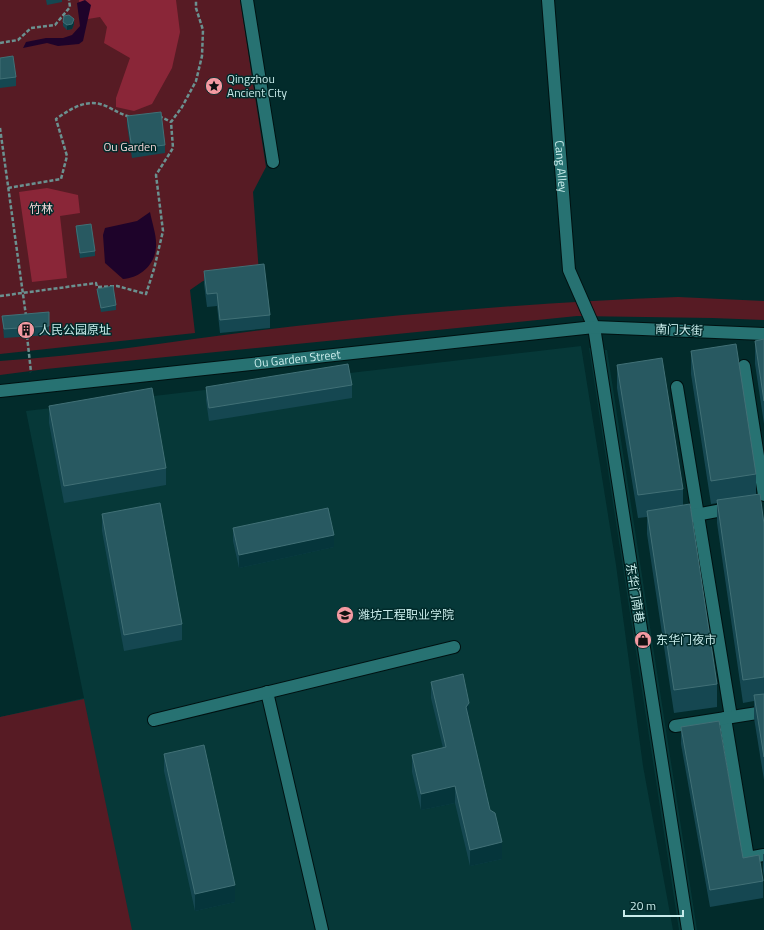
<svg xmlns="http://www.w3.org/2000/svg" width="764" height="930" font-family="'Titillium Web','Noto Sans SC',sans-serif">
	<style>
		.built { fill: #063838 }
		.green { fill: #571b24 }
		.forest { fill: #8a2638 }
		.water { fill: #1e032a }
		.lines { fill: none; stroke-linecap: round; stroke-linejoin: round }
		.minor-casing { stroke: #011; stroke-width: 14 }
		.path { stroke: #6b9190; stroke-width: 2.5; stroke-dasharray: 4 2; stroke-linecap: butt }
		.minor { stroke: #277272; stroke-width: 12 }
		.wall { fill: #154751 }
		.shaded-wall { fill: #05353b }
		.building { fill: #285961; stroke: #417076 }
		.labels { text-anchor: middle; stroke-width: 3; stroke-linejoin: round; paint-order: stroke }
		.poi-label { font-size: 12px; fill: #c8ebea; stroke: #022b2b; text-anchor: start }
		.park-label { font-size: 12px; fill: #f2d5d6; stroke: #022b2b }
		.street-label { font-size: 12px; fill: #c8ebea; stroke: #022b2b }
	</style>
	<rect width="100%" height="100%" fill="#022b2b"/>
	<path class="built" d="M581,346L616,565L643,766L673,930H0V717L84,698L26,411Z
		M589,348L607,350L697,930H679Z"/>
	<path class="green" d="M0,0H240L266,167L253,192L259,273L203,281L190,290L195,333L0,354Z
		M678,297L764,301V320L712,318L577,316L46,369L0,375V361C99,355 197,337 296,326C422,312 550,302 678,297Z
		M84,699L132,930H0V717Z"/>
	<path class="forest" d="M79,0H176L180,32L172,68L152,104L134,111L116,107V98L130,58L104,43L107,27L100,17L82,20Z
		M47,188L78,195L80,213L60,216L67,278L32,282L19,192Z"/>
	<path class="water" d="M85,0L91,5L83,41L79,44L58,46L47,43L23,48L26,42L46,38H63L72,35L80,26L77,3Z
		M150,212C152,223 157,236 156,247C155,265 140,278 123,279L105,263L103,235L105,228L137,221Z"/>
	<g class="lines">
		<defs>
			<g id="minor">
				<path d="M247,0L273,162"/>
				<path id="s1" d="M548,0L569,270L594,327L688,930"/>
				<path d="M744,366L764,495"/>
				<path d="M677,387L731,717"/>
				<path id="s2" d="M0,391L594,327L764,334"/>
				<path d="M690,516L733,508"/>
				<path d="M267,692L322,930"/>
				<path d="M725,718L748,858L764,855"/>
				<path d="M154,720L454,647"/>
				<path d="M675,726L764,712"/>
			</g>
		</defs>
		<use href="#minor" class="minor-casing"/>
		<path class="path" d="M0,43L18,40L31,28L55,25L70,7L69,0
			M159,116L171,122
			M0,128L26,316
			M8,188L61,179L67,156L56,119C72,108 88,97 108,107C116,111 122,115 131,117
			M0,296L96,283L97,287L117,286L146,294L154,269L163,231L156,175L173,148L171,122L182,107L196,81L202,56L203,30L196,8V0
			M27,336L31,372"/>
		<use href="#minor" class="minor"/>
	</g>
	<path class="wall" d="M46,0H62V2L47,5Z
		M63,22L74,24L72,29L67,30L63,26Z
		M0,58L16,77V86L0,88Z
		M127,116L165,145V153L132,158L127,125Z
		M76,226L95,251V256L80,258L76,231Z
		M204,271L270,315V328L220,333L217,306L207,307L204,284Z
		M97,289L116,305V310L101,312L97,293Z
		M2,316L49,326V335L4,338Z
		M764,339V424L755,364V341Z
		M691,351L756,474V495L764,524V780L754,718V701L743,703L717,523V503L711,504L691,374Z
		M617,365L683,489V506L717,684V707L674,713L647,534V517L638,518L617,388Z
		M352,385V398L209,421L206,400V387Z
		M49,406L166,468V485L64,503L49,423Z
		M102,514L182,624V640L124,651L102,531Z
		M233,528L334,547L239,568L233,541Z
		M431,682L469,720L490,810L502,859L470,866L455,803L421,810L412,772V755L443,748L431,698Z
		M681,727L743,858L763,881V898L710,907L681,744Z
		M164,754L235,902L195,911L164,771Z
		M763,854H764V876L763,871Z"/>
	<path class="shaded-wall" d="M74,19V24L72,29L67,30V25Z
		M334,535V547L239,568V555Z
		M469,703V720L466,724V707Z
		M455,786V803L421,810V794Z
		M502,842V859L470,866V850Z
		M235,885V902L195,911V894Z"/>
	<path class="building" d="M69,15L74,19L72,24L67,25L63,22L64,16Z
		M13,56L16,77L0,79V58Z
		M161,112L165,145L132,149L127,116Z
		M91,224L95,251L80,253L76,226Z
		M264,264L270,315L220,320L217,293L207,294L204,271Z
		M113,286L116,305L101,308L97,289Z
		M49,312V326L4,329L2,316Z
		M764,339V401L755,341Z
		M736,344L756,474L711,481L691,351Z
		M662,358L683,489L638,495L617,365Z
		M348,364L352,385L209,408L206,387Z
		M152,388L166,468L64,486L49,406Z
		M760,494L764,524V677L743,680L717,500Z
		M160,503L182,624L124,635L102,514Z
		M690,504L717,684L674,690L647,511Z
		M328,508L334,535L239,555L233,528Z
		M463,674L469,703L466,707L490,810L495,813L502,842L470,850L455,786L421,794L412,755L446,747L431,682Z
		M764,694V757L754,695Z
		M719,721L743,858L759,855L763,881L710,890L681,727Z
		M204,745L235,885L195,894L164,754Z"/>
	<defs>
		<symbol id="sight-disc" viewBox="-11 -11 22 22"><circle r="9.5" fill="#f49aa2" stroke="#022b2b"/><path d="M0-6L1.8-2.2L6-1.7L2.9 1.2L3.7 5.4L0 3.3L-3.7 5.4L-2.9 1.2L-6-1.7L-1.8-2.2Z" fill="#111"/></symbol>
		<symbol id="building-disc" viewBox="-11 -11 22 22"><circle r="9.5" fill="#f49aa2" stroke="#022b2b"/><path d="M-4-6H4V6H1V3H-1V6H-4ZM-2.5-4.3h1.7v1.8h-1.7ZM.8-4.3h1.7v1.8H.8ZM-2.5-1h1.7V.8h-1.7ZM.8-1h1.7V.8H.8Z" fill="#111"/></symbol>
		<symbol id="university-disc" viewBox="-11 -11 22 22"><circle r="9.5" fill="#f49aa2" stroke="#022b2b"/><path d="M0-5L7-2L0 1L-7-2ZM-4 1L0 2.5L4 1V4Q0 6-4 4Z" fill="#111"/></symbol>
		<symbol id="shop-disc" viewBox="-11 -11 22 22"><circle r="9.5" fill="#f49aa2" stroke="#022b2b"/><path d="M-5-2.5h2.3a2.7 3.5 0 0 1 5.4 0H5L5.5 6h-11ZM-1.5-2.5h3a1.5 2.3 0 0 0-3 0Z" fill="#111"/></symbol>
	</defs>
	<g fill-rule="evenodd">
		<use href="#sight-disc" x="204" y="76" width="20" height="20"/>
		<use href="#building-disc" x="16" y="320" width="20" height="20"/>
		<use href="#university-disc" x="335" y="605" width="20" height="20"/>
		<use href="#shop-disc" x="633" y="630" width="20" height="20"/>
	</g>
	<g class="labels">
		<g class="poi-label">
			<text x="227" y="83">Qingzhou<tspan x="227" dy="14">Ancient City</tspan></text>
			<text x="39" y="334">人民公园原址</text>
			<text x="358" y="619">潍坊工程职业学院</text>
			<text x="656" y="644">东华门夜市</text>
		</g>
		<g class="park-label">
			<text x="130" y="151">Ou Garden</text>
			<text x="41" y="213">竹林</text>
		</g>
		<g class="street-label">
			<text dy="4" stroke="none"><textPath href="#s1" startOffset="167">Cang Alley</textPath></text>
			<text transform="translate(679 330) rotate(2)" y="4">南门大街</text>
			<text dy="4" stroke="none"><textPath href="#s2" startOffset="299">Ou Garden Street</textPath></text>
			<text transform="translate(635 593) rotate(81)" y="4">东华门南巷</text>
		</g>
	</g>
	<path d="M624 910v6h59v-6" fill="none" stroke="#c8ebea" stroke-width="2"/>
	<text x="630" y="910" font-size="12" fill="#c8ebea" stroke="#022b2b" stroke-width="3" paint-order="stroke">20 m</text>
</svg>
